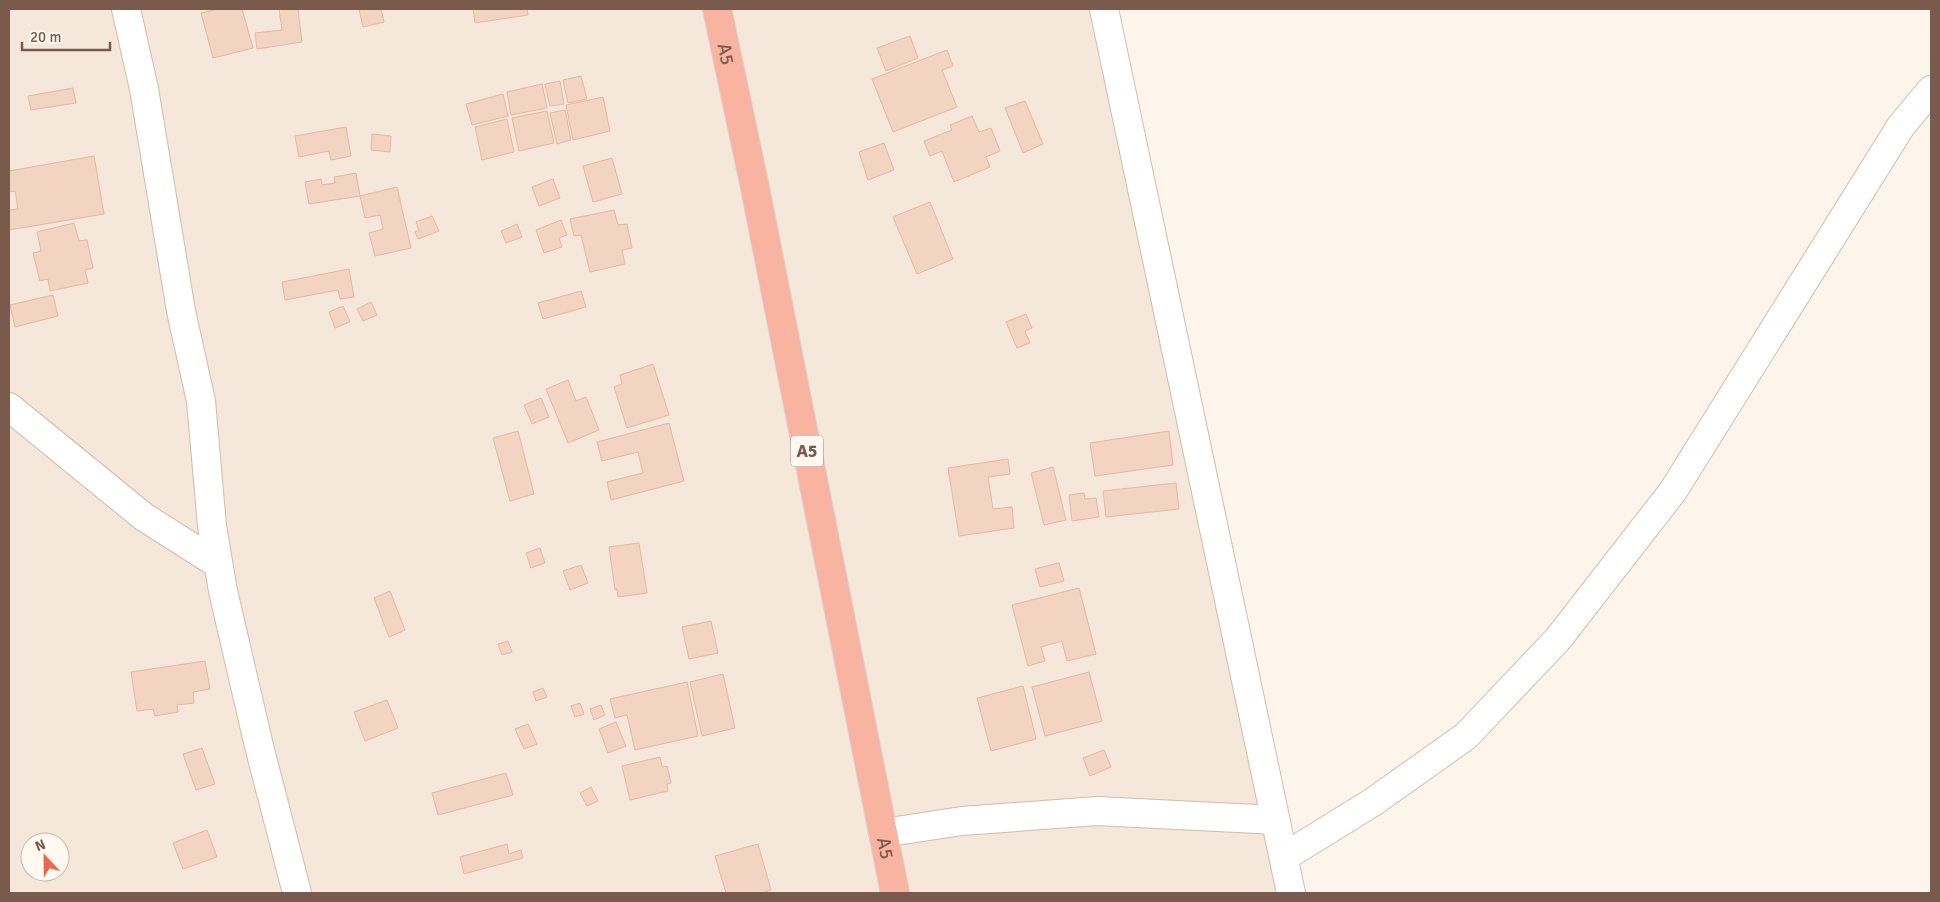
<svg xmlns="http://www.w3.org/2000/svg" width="1940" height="902" font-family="Signika,sans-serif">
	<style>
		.residential { fill: #f5e7d9; fill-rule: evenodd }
		.building { fill: #f3d3c2; stroke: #e6b8a2 }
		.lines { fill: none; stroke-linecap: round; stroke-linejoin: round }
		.minor-casing { stroke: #d1bcaf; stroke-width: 30 }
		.highway-casing { stroke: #dad1cd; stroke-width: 30 }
		.minor { stroke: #fff; stroke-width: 28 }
		.highway { stroke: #f8b3a1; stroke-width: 28 }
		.labels { text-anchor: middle; stroke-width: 5; stroke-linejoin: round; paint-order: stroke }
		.shield { fill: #fff9f2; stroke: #a28a7e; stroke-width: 1 }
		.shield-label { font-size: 18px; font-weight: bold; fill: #7a5a4c }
		.street-label { font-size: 19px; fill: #7a5a4c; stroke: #fff9f2 }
	</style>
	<rect width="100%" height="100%" fill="#fdf5eb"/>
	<path class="residential" d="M9,9H1096L1288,893H9ZM30,842H60V872H30Z"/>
	<path class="building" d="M218,9H242L253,48L213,58L201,13Z
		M279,9H298L302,42L257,49L255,33L282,30Z
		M359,9H381L384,22L363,27Z
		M473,9H527L528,15L475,23Z
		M910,36L918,58L886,71L877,48Z
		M947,50L953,66L942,70L957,107L893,132L872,79Z
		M581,76L587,99L568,103L563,80Z
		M560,81L564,104L550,106L545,84Z
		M542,84L547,108L511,115L507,92Z
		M73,88L76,103L31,110L28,96Z
		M503,94L508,116L472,125L466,104Z
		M603,97L610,131L573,140L566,105Z
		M1025,101L1043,144L1023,153L1005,108Z
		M565,110L571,140L557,144L550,113Z
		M547,111L554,143L519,151L512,118Z
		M972,116L979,132L991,128L1000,151L986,157L990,167L954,182L942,151L930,156L924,141L952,130L950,125Z
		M507,119L514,152L482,160L475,127Z
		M346,127L351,156L331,160L329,151L299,157L295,136Z
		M372,134L391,136L390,152L371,150Z
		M884,143L894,170L868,180L859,152Z
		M94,156L104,214L9,230V210L18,209L15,191L9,192V171Z
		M612,158L622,194L593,202L583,166Z
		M356,173L360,196L309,204L305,182L321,179L322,185L335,183L334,177Z
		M553,179L560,198L539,206L532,187Z
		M397,187L411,248L375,256L369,233L383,229L380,215L365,218L360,196Z
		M930,202L953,259L917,274L893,217Z
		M614,210L618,225L627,224L632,248L622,250L625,264L590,272L581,235L574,236L570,219Z
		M432,216L439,231L418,239L415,232L419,230L416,222Z
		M561,220L567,235L559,238L562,247L544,253L536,230Z
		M74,223L79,241L87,240L93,268L85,270L88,283L50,291L48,279L40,281L33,253L41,251L37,232Z
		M517,224L522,237L506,243L501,231Z
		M349,269L354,297L340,299L338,290L285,300L282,282Z
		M581,291L586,307L543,319L538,303Z
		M53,295L58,316L15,327L10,305Z
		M371,302L377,315L363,321L357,309Z
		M343,306L350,322L335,328L329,312Z
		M1026,314L1032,328L1025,331L1030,343L1017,348L1006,322Z
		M653,364L669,415L627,428L614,387L622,384L620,375Z
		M568,380L576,401L586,397L599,430L568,443L546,389Z
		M541,398L549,417L532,424L524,405Z
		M669,423L684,481L611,500L607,482L643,473L638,452L602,461L597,442Z
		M518,431L534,494L510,501L493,438Z
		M1169,431L1173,465L1095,476L1090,443Z
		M1008,459L1010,474L988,477L993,509L1012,507L1014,528L959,536L948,468Z
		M1053,467L1066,520L1044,525L1031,473Z
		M1176,483L1179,509L1106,517L1103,491Z
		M1084,493L1085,499L1096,498L1099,517L1072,521L1069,495Z
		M639,543L647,593L618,597L617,589L615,590L609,547Z
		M540,548L545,563L531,568L526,553Z
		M1059,563L1064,581L1040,587L1035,569Z
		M581,565L588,583L570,590L563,571Z
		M1079,588L1096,654L1067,661L1062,641L1041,647L1045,661L1028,666L1012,605Z
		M390,591L405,630L389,637L374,598Z
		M711,621L718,653L689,659L682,627Z
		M508,641L512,652L502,655L498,644Z
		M205,661L210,689L193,692L194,703L177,705L178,712L155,716L153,709L137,711L131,672Z
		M1089,672L1102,721L1045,736L1032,687Z
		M723,674L735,728L702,736L690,682Z
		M687,682L698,736L635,750L627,715L615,718L610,699Z
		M1023,686L1036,739L991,751L977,698Z
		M543,688L547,697L536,701L533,692Z
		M387,700L398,728L365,741L354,712Z
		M580,703L584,714L575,717L571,706Z
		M601,705L605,715L594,720L590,709Z
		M616,722L626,746L608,753L599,729Z
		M528,724L537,744L524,749L515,729Z
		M202,748L215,784L196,790L183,754Z
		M1104,750L1111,767L1090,776L1083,758Z
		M660,757L662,767L667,766L671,783L667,784L668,791L630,800L622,766Z
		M506,773L513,795L438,815L432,793Z
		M591,787L598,801L587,806L580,793Z
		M207,830L217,857L183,869L173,843Z
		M507,844L509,854L521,850L523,858L464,874L460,857Z
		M758,844L771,890L762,893H726L715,856Z"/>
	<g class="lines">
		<defs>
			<path id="minor" d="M126,9L144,89L181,311L201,401L212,526L223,591L259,746L297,893
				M1104,9L1291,893
				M9,407L144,517L218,564
				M883,833L962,821L1097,811L1275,820
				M1284,857L1373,802L1466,736L1558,639L1673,491L1901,126L1931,90"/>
			<g id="highway">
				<path id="s1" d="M717,9L754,183L895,893"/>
			</g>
		</defs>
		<use href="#minor" class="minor-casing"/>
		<use href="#highway" class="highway-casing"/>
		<use href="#minor" class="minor"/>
		<use href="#highway" class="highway"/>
	</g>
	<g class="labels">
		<rect class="shield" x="791" y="435.5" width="32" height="31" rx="4"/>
		<g class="shield-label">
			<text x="807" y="457">A5</text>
		</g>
		<g class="street-label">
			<text dy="7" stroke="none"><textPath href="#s1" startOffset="46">A5</textPath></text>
			<text dy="7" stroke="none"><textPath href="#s1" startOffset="856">A5</textPath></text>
		</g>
	</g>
	<rect width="1940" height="902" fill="none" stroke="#7a5a4c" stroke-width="20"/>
	<g transform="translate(45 857) rotate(338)"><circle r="24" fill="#fff9f2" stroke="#cab9b0"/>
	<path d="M0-4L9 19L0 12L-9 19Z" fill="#e8694f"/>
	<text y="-8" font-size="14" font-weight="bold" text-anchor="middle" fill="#7a5a4c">N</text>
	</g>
	<path d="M22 42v8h88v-8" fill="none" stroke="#7a5a4c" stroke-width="2.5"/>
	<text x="30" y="42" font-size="15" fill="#7a5a4c" stroke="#fff9f2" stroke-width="4" paint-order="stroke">20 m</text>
</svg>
